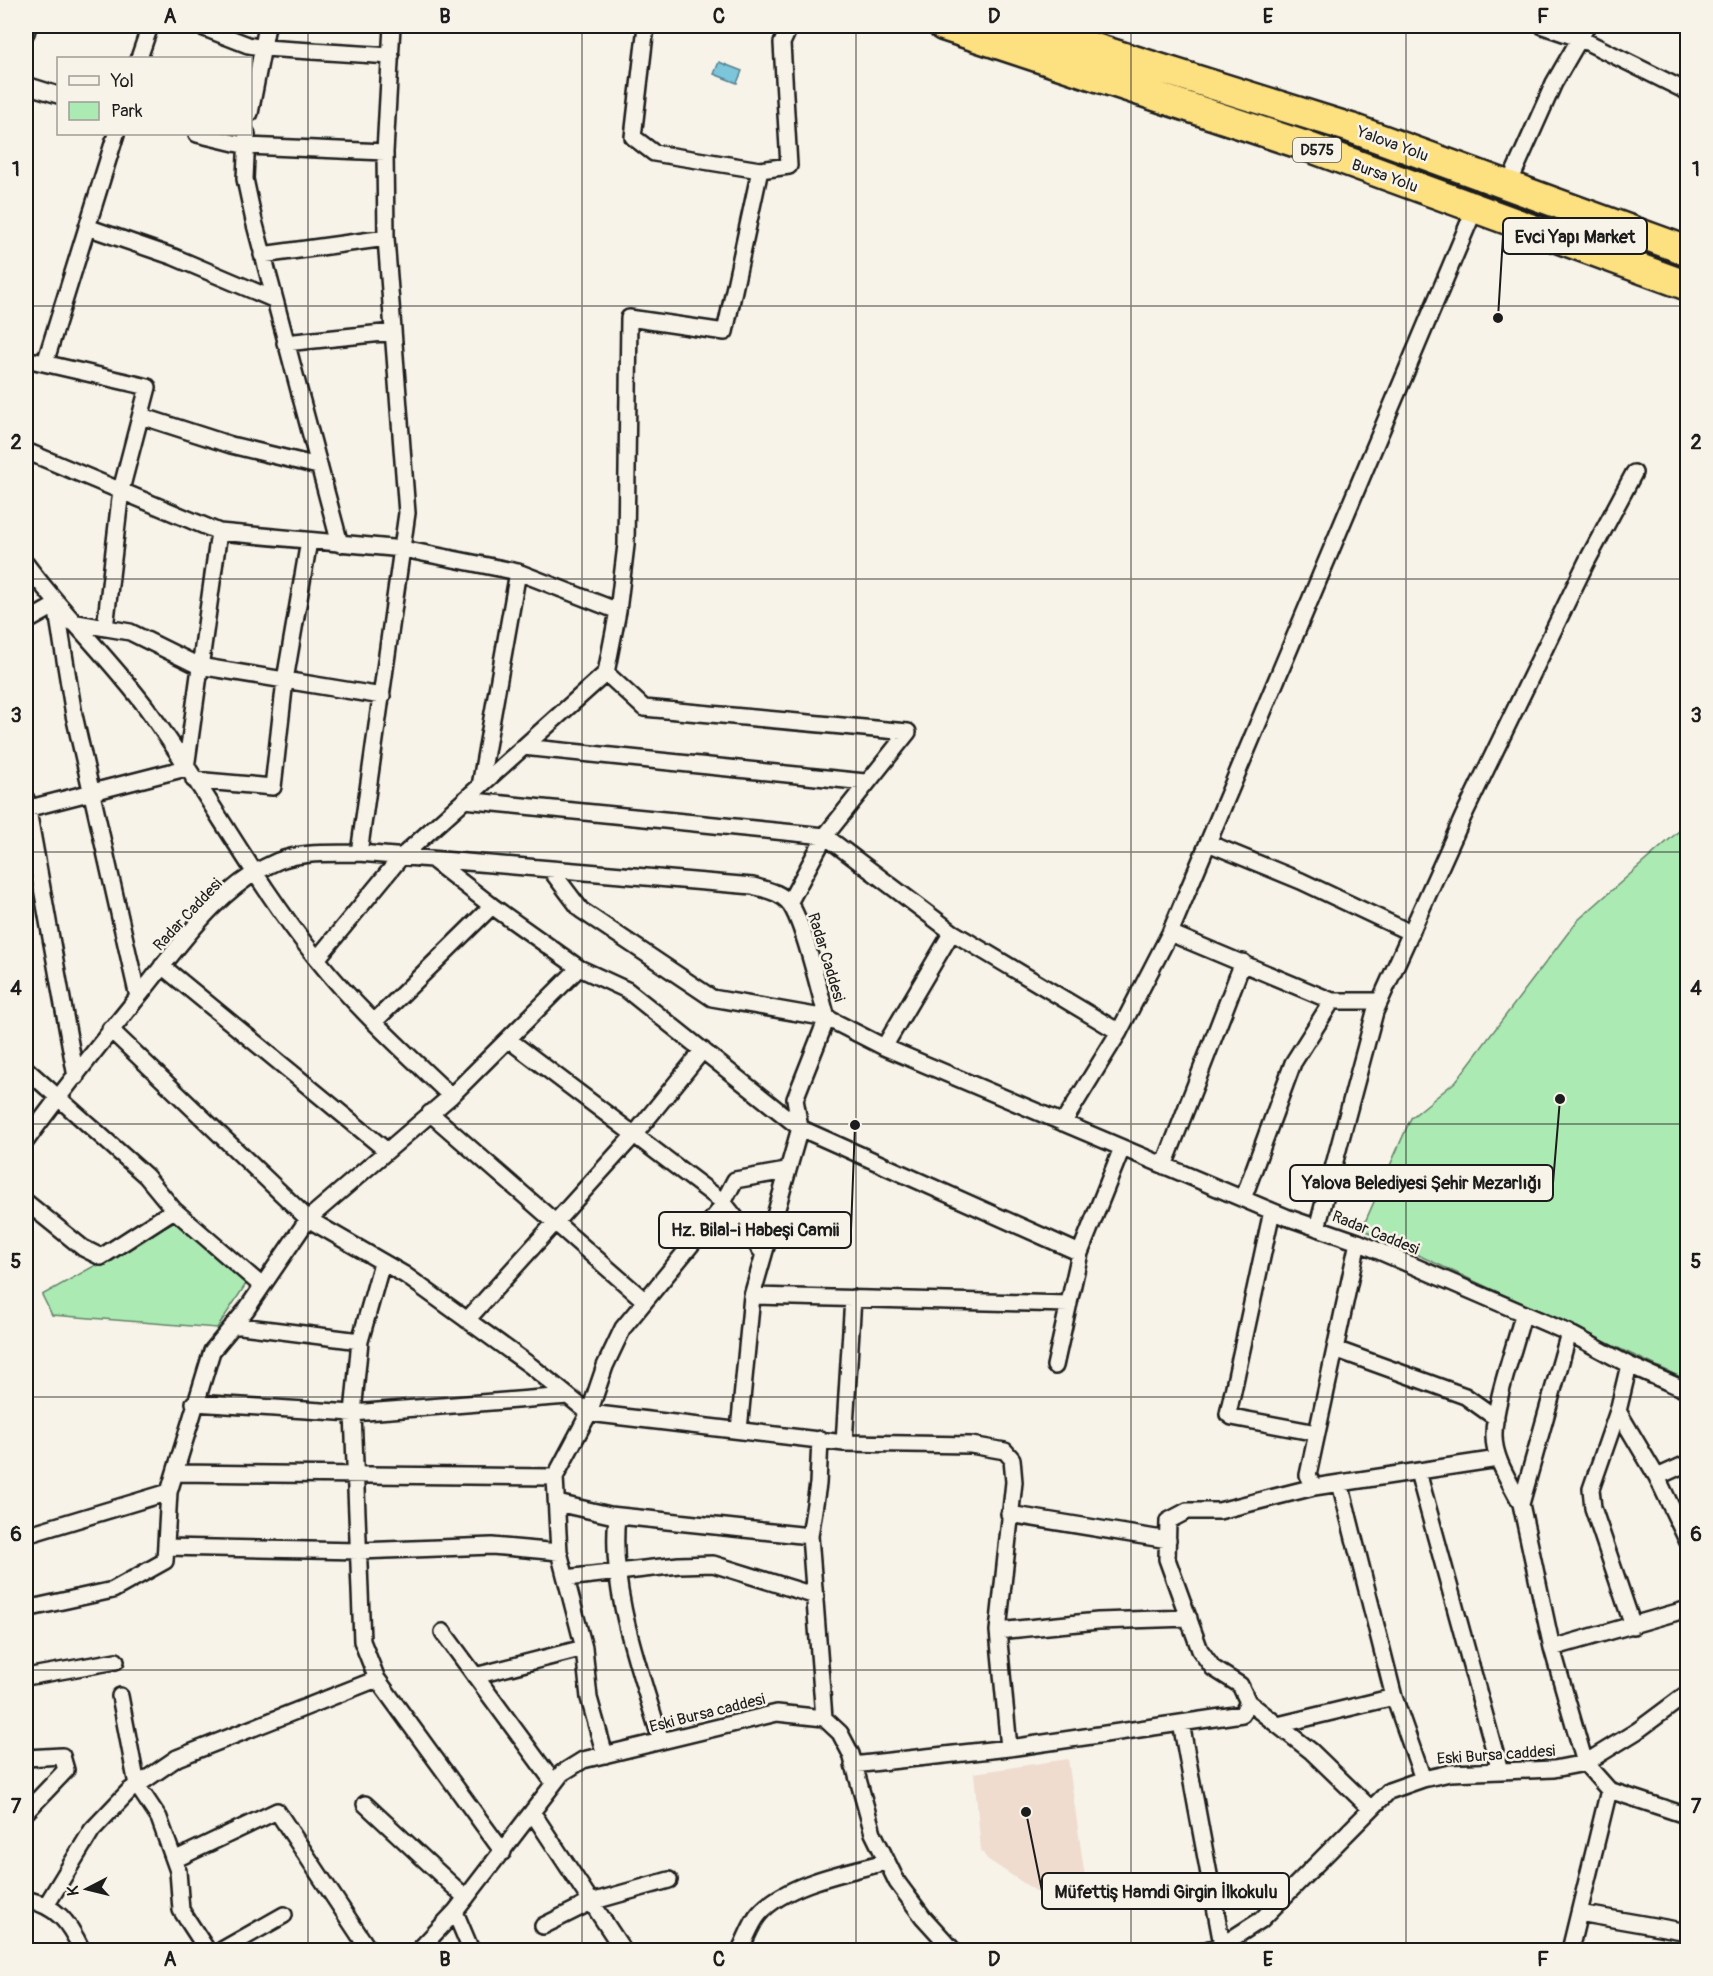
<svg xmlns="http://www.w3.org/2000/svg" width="1713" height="1976" font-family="Pangolin,sans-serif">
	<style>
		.built { fill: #efdccf }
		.green { fill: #abeab3; stroke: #648368; stroke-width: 1.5 }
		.water { fill: #7bc5db; stroke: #55818f; stroke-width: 1.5 }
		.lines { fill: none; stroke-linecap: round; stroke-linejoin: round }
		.street-casing { stroke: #1c1c1c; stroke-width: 20 }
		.highway-casing { stroke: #1c1c1c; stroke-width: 33 }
		.street { stroke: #f7f3e8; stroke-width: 15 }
		.highway { stroke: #fde080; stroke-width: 28 }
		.grid { fill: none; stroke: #1c1c1c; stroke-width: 1.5; stroke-opacity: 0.55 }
		.labels { text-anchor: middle; stroke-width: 5; stroke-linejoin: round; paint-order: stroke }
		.shield { fill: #f7f3e8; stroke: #5e5c59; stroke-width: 1.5 }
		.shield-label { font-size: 15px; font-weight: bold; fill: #1c1c1c }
		.street-label { font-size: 16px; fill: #1c1c1c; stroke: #f7f3e8 }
		.leader { fill: none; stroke: #1c1c1c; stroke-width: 2 }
		.callout-dot { fill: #1c1c1c; stroke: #f7f3e8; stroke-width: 2 }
		.callout { fill: #f7f3e8; stroke: #1c1c1c; stroke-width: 2 }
		.callout-label { font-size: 18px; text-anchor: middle; font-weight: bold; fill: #1c1c1c }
		.neatline { fill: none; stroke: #1c1c1c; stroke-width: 2 }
		.grid-label { font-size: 20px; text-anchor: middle; font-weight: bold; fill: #1c1c1c }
	</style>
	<rect width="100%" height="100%" fill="#f7f3e8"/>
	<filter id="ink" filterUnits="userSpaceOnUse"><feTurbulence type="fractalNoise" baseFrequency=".0167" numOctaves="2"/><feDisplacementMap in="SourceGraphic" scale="12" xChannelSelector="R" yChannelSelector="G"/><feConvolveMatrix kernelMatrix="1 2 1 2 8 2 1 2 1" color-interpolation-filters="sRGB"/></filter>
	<g filter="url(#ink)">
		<path class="built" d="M1068,1759L1087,1891L1045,1897L987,1859L981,1850L974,1773Z"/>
		<path class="green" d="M1687,824V1380L1362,1229L1411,1118L1456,1081L1577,921Z
			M177,1220L246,1284L217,1328L52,1315L42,1295Z"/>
		<path class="water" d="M719,62L742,71L737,83L714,74Z"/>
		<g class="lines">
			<defs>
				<path id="street" d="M199,26L248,45L264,48L391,56
					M646,26L633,137L654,153L760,170
					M1543,26L1581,39L1688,92
					M26,33L28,26
					M139,58L150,26
					M26,85L58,95
					M250,113L267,26
					M197,134L247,146L385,152
					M247,134L245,179L254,221L340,544
					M1508,186L1554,83L1587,26
					M87,227L174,257L273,299
					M262,255L386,238
					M285,343L393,332
					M26,359L148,387L121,490L105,628
					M45,363L116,134
					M141,416L231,445L318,466
					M26,451L219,532L403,549L518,572L618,611
					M26,564C63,614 109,658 146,707C206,789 253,880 317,959C357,1009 405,1052 451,1096
					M26,622L56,605L74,715L138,997
					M71,622L130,632L199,666L382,696
					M606,673L644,708L908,732L825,836L789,903
					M523,747L865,782
					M194,780L273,787L285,680L309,541
					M480,786L518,572
					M26,799L76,1077
					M464,800L825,836L952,932L1119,1032
					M26,809L186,768L219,532
					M1208,843L1301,881L1411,933
					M359,853L407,513L386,238L385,152L392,26
					M433,860L492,906L579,968L627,990L800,1128L1080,1253
					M550,869L581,910L712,998L827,1018L795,1099L800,1128L752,1296L739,1430
					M1170,933L1332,1001
					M317,959L401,857L606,673L618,611L626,545L629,318L725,332L760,170L789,166L782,43L790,26
					M162,966L387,1151
					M374,1022L492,906
					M110,1029L308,1219L405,1275L531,1366L589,1413L844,1443L971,1445L1005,1451L1012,1459L1014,1482L998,1631L1009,1748
					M509,1040L723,1202L764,1254
					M884,1047L952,932
					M26,1069L146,1176L174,1210L262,1286
					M430,1113L645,1301
					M1063,1123L1119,1032L1170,933L1475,208
					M26,1141C61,1092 100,1044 138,997C178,948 218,886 278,861C304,851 332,854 359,853L753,886C766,890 781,892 790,904C804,924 819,991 827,1018L884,1047L1286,1217L1358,1242L1569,1333L1629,1365L1688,1391
					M1164,1166L1243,962
					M1243,1199L1293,1063L1332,1001H1380
					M26,1202L83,1248L101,1257L174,1210
					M1272,1211L1228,1414L1232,1417L1317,1433
					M1317,1228L1375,1012L1463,817L1586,563L1634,473
					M1358,1242L1308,1475L1314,1487L1498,1459
					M382,1263L360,1341L353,1413L362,1641L377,1679L503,1852
					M752,1296L1069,1304
					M467,1320L634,1135L703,1050
					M233,1325L360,1341
					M1569,1333L1521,1504L1552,1648L1585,1763L1609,1790L1688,1816
					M1335,1349L1465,1396L1496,1418
					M1629,1365L1618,1411L1591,1489L1593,1508L1633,1626
					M1055,1366L1080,1253L1122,1148
					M194,1403L353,1413L568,1396
					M1618,1411L1657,1477L1688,1542
					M820,1439L818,1484L810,1536L824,1718
					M844,1443L853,1298
					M1418,1472L1500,1771
					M176,1473L555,1477
					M1657,1477L1688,1463
					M1340,1483L1394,1697L1423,1779
					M557,1503L610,1515L810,1536
					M1521,1504C1511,1483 1494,1460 1494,1436C1493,1407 1515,1346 1523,1315
					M1009,1514L1168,1540
					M617,1516C609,1592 640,1669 661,1741
					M26,1535L169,1492
					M166,1547L359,1551L492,1546L559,1552
					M566,1578L679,1565L713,1564L816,1596
					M26,1609L113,1590L165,1561L169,1492L212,1351L246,1310L308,1219L451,1096L579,968
					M998,1631L1098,1621L1189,1618
					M443,1632L554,1783
					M1552,1648L1688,1609
					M475,1676L584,1648
					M26,1677L116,1661
					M120,1696L137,1785L159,1818L178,1871L181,1910L207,1950
					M1248,1702L1311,1751L1371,1809
					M1181,1723L1223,1950
					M1278,1725L1394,1697
					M605,1755L589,1698L584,1648L559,1552L555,1477L589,1413L605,1366L623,1328L718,1212L735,1180L786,1171
					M26,1758L62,1756L66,1770L26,1812
					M853,1765L1009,1748L1242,1714L1248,1702L1240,1685L1213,1668L1200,1650L1167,1559L1168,1521L1187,1511H1219L1314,1487
					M365,1804L466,1898
					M532,1812L623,1950
					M174,1860L277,1811L369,1950
					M26,1899C58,1907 68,1921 82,1950
					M47,1904L92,1830L129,1791L177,1758L377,1679
					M455,1912L471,1950
					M1579,1913L1688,1932
					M543,1926L591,1902L669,1880
					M222,1950L284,1915
					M419,1950L455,1912L562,1773L583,1760L777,1713L824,1718L840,1733L851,1754L873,1833L897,1882L923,1917L953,1950
					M740,1950C746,1939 751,1923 759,1914C786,1883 848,1872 886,1862
					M1206,1950L1222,1945L1261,1920L1389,1791L1423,1779L1450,1773L1554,1769L1585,1763L1637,1731L1688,1693
					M1570,1950L1609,1790"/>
				<path id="highway" d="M943,26L1303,145L1688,286
					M1025,26L1351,128L1688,251"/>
			</defs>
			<use href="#street" class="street-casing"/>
			<use href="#highway" class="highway-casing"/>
			<use href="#street" class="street"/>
			<use href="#highway" class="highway"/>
		</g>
	</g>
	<path class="grid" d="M308,26V1950M582,26V1950M856,26V1950M1131,26V1950M1406,26V1950M26,306H1688M26,579H1688M26,852H1688M26,1124H1688M26,1397H1688M26,1670H1688"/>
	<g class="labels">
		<rect class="shield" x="1293" y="138" width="48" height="24" rx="4.5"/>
		<g class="shield-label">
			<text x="1317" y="155">D575</text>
		</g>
		<g class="street-label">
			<text transform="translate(1393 143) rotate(20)" y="6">Yalova Yolu</text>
			<text transform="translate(1385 175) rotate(20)" y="6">Bursa Yolu</text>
			<text transform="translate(187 914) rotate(-47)" y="6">Radar Caddesi</text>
			<text transform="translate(827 957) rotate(73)" y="6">Radar Caddesi</text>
			<text transform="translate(1376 1232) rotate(22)" y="6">Radar Caddesi</text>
			<text transform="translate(707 1712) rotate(-14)" y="6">Eski Bursa caddesi</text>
			<text transform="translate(1496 1754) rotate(-4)" y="6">Eski Bursa caddesi</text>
		</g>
	</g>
	<path class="leader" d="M1498 318L1503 236M1560 1099L1553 1183M855 1125L851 1230M1026 1812L1042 1891"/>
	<g class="callout-dot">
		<circle cx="1498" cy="318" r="6"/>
		<circle cx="1560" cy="1099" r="6"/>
		<circle cx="855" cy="1125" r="6"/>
		<circle cx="1026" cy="1812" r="6"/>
	</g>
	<g class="callout">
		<rect x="1503" y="218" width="144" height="36" rx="6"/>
		<rect x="1290" y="1165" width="263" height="36" rx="6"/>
		<rect x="659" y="1212" width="192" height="36" rx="6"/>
		<rect x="1042" y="1873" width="247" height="36" rx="6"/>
	</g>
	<g class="callout-label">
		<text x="1575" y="243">Evci Yapı Market</text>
		<text x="1422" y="1189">Yalova Belediyesi Şehir Mezarlığı</text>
		<text x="755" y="1236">Hz. Bilal-i Habeşi Camii</text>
		<text x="1166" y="1898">Müfettiş Hamdi Girgin İlkokulu</text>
	</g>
	<rect width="1713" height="1976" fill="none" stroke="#f7f3e8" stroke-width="66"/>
	<rect x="57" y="57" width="195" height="78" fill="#f7f3e8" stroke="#9f9d96" stroke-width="1.5"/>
	<rect x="69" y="76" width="30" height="9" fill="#f7f3e8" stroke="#9f9d96" stroke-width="1.5"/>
	<text x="111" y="87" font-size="18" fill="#1c1c1c">Yol</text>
	<rect x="69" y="102" width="30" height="18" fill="#abeab3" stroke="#9f9d96" stroke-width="1.5"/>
	<text x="111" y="117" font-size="18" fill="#1c1c1c">Park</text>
	<g transform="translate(87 1889) rotate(263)" stroke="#f7f3e8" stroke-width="4.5" paint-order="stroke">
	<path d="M0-4.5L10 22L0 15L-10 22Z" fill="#1c1c1c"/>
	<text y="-9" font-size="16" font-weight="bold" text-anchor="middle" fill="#1c1c1c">K</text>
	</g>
	<rect x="33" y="33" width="1647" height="1910" class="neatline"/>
	<g class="grid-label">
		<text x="170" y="23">A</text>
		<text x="445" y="23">B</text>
		<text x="719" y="23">C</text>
		<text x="994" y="23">D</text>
		<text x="1268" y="23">E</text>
		<text x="1543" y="23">F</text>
		<text x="16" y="176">1</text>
		<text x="1696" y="176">1</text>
		<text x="16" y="449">2</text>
		<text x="1696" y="449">2</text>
		<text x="16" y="722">3</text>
		<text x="1696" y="722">3</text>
		<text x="16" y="995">4</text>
		<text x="1696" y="995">4</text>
		<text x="16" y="1268">5</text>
		<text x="1696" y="1268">5</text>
		<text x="16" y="1541">6</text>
		<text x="1696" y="1541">6</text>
		<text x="16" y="1813">7</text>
		<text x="1696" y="1813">7</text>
		<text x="170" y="1966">A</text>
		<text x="445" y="1966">B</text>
		<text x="719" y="1966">C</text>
		<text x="994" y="1966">D</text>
		<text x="1268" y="1966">E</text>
		<text x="1543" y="1966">F</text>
	</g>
</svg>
